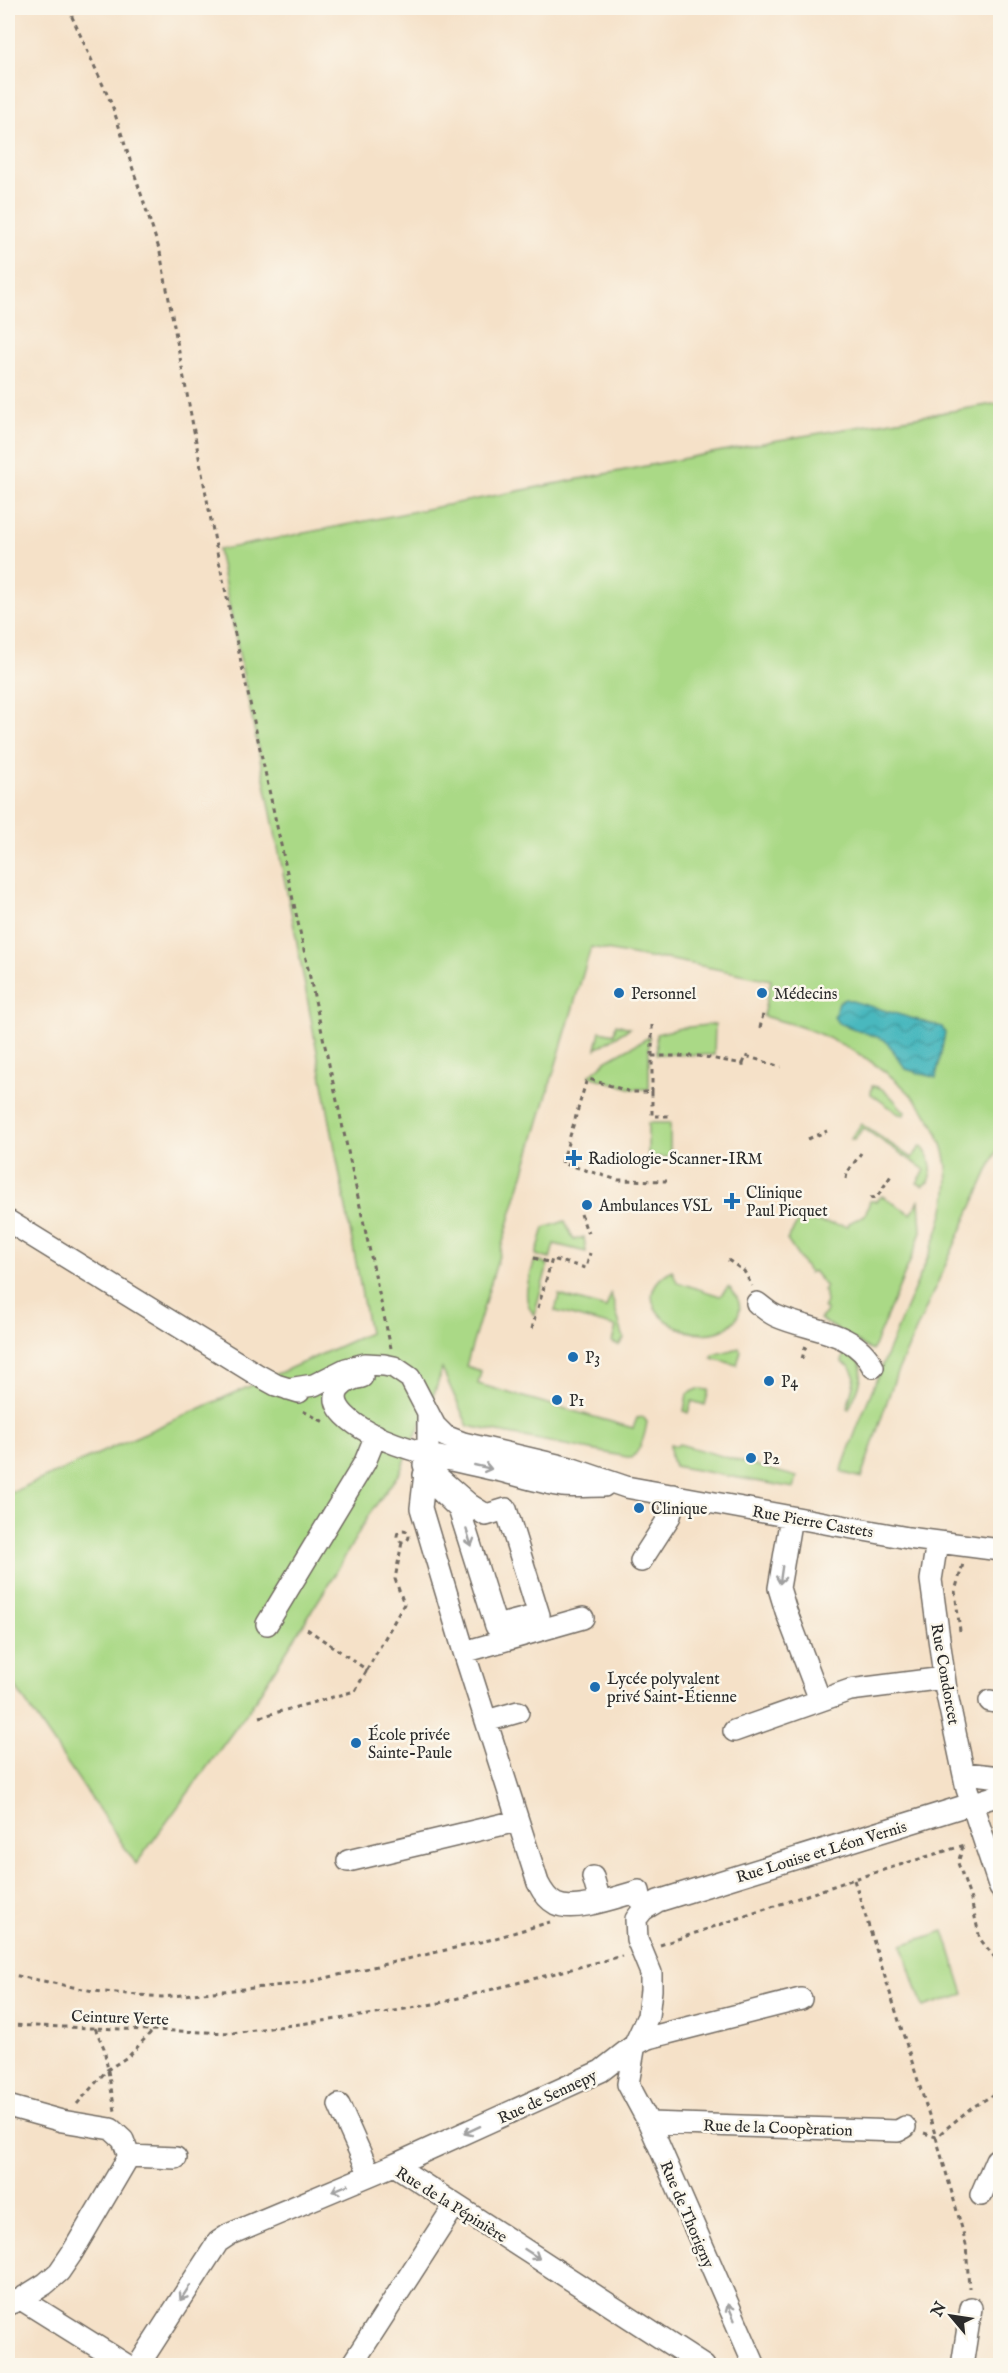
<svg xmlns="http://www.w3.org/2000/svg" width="1008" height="2373" font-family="'IM FELL English',serif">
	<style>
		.grass { fill: #aad986; stroke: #6a8258; stroke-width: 1.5 }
		.water { fill: url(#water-waves); stroke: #3a7274; stroke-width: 1.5 }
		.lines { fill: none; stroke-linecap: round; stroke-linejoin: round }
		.minor-casing { stroke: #726b62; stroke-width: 24 }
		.path { stroke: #726b62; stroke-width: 3; stroke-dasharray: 4.5 4.5; stroke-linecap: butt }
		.minor { stroke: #fff; stroke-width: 21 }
		.oneway { stroke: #a0a0a0 }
		.poi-dot { fill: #1f6fb2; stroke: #fbf7ec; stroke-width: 2 }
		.labels { text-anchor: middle; stroke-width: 5; stroke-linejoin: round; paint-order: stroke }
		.poi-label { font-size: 16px; fill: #2b2b2b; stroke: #fbf7ec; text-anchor: start }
		.street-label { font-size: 16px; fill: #2b2b2b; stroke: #fbf7ec }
	</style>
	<defs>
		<pattern id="water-waves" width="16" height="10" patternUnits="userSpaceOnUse" patternTransform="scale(1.5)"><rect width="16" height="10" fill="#48b8be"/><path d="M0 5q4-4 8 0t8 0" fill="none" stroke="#3c969b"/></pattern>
	</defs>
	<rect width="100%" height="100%" fill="#fbf7ec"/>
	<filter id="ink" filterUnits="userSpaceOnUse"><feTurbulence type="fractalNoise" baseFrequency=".0167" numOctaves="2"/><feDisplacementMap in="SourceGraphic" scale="12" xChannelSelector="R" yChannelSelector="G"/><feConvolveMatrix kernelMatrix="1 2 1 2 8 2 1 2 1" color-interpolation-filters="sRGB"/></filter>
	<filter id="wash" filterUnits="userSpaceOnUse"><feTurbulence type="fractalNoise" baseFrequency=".008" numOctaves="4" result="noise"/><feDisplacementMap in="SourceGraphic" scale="24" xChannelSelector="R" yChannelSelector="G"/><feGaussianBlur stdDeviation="1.35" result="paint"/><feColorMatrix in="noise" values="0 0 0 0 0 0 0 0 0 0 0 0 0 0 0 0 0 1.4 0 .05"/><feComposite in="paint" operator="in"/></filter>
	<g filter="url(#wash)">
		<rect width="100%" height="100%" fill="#f5e1c8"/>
		<path class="grass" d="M1000,403V1144L896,1375L861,1478L841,1472C861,1413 886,1356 910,1299C924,1265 943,1229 947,1192C956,1112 880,1060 815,1032C799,1025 780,1021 763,1016L771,980L667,959L648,958L591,947L466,1366L481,1371L478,1384L633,1428L637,1418L643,1417L647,1422C645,1435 641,1449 632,1458L468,1426L442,1369L436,1389L400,1472L368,1516L335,1574L251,1707L136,1864L8,1676V1494L369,1333L295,932L218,550L773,441Z
			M616,1024L630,1028L596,1049L600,1031L614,1034Z
			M715,1024L714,1055L657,1054L656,1034L681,1028Z
			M649,1037V1089H633L589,1076L607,1060Z
			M872,1086C885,1086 896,1103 905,1112L904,1115L899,1114L871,1094Z
			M648,1123H670V1157H648Z
			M861,1124L912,1158L921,1146C930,1155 934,1170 929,1182L923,1186L917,1183L925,1170L863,1128L854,1140L851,1139Z
			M882,1196L911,1214L919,1201L921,1231L916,1247L872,1351L820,1319L826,1313V1310L823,1308L826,1302L824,1289L826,1287L813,1271L809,1273L787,1240L799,1220L848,1226L849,1223L865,1215L870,1201H876Z
			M565,1221L574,1240L584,1237L586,1252L554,1244L550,1259L536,1255L544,1228Z
			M535,1260L548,1264L534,1315C520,1297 529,1280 535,1260Z
			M672,1270L677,1282L720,1296L728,1287L731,1289C738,1297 743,1307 737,1317C708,1362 611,1305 672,1270Z
			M611,1294L624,1339L619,1345L612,1342L616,1327L555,1311L559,1295L606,1308Z
			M739,1348L741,1351L737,1365L712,1358L713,1355Z
			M845,1348C850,1352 856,1357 859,1362C867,1376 854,1397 849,1409H847L855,1377L849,1366L842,1362Z
			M698,1389L709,1390L705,1405L692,1401L688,1413L684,1411L687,1394Z
			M670,1444L677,1446L679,1444L797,1477L794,1488L674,1466L671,1457Z
			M944,1931L964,1994L923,2007L902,1945Z"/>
		<path class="water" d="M845,999L942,1027L945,1033L936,1078L906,1069L885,1040L838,1023L834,1017L839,1002Z"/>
	</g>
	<g filter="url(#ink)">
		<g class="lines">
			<defs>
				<path id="minor" d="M8,1221L256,1374L276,1385L299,1392
					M757,1303C763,1307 769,1313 776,1316C809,1331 855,1330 873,1367
					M362,1377C354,1378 344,1382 339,1389C326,1407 357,1426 370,1433C407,1452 460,1462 501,1471C521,1476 542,1483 563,1486C576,1487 591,1486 604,1486
					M288,1389L314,1385L346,1369L365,1364L384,1365L394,1367L410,1378L435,1426L445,1436L463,1443L570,1468L626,1487L908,1538L1000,1550
					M428,1415V1447L421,1508L464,1652L538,1883C542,1891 548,1900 556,1904C575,1913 619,1896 639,1891L643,1910
					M424,1475L459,1509L496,1626L539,1615L506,1509L486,1515L470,1505L424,1465
					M791,1517L779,1588L786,1611L820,1700
					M937,1542L931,1580L946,1690L967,1789L1000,1888
					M641,1561L670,1516L674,1495
					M267,1624L365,1462L376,1435
					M464,1652L583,1618
					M990,1701L1000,1703
					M486,1721L518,1712
					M734,1731L850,1690L944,1678
					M965,1773L1000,1777
					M348,1861L517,1821
					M593,1877L600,1901
					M339,2105L370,2175
					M8,2106L62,2121L111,2129L123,2140L129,2156L72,2253L59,2272L45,2284L21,2299
					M649,2123L898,2131L905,2127
					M129,2156L176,2158
					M394,2165L704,2366
					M981,2195L996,2160L1000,2162
					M11,2303L21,2299L128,2366
					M138,2366L218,2242L230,2234L394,2165L601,2071L633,2046L648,2038L801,1999
					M351,2366L455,2205
					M755,2366L649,2123L628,2084L635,2044L648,2016L651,1990V1973L637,1939L636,1919L643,1910L658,1901L1000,1795
					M962,2366L971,2308"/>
			</defs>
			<use href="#minor" class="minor-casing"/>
			<path class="path" d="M68,8L112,105L160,252L217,552L391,1348
				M652,1025V1092H631L589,1079L586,1082L562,1163L618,1180L667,1181
				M760,1028L763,1014
				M652,1056H699L743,1064V1067
				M743,1064L746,1056L781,1067
				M652,1092V1116H670
				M808,1139L827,1131
				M846,1179L847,1173L861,1153
				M870,1198L877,1197L892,1174
				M581,1214L587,1232L590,1231
				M534,1258L551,1263
				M728,1260L744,1271L752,1286
				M538,1308L552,1259L586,1268L590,1253
				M532,1329L535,1317
				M802,1359L806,1345
				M303,1411L324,1422
				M397 1536a6 6 0 1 1 12 0a6 6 0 1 1-12 0Z
				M307,1629L367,1670L404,1604L395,1579L402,1542
				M960,1631L955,1591L963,1564
				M260,1717L355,1691L367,1670
				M963,1846L958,1863L971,1900L980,1939L1000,1964
				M854,1880L936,2137L963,2232L966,2245L969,2288
				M660,1945L854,1879L965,1845
				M8,1974L93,1991L162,1997L304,1983L489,1940L550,1922
				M8,2025L232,2033L383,2013L439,2003L622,1956
				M95,2028L104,2048L115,2111
				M77,2104L107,2070L129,2056L153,2030
				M924,2133L936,2137L971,2108L1000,2091"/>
			<use href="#minor" class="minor"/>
		</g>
		<defs><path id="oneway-shaft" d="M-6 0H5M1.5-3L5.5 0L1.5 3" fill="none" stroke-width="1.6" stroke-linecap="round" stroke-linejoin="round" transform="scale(1.5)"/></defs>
		<g class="oneway">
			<use href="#oneway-shaft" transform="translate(483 1467) rotate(13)"/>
			<use href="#oneway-shaft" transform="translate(469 1538) rotate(73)"/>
			<use href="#oneway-shaft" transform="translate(781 1575) rotate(98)"/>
			<use href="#oneway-shaft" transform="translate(472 2130) rotate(155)"/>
			<use href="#oneway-shaft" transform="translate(340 2188) rotate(157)"/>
			<use href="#oneway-shaft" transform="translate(532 2254) rotate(33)"/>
			<use href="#oneway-shaft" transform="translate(185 2293) rotate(123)"/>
			<use href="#oneway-shaft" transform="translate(731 2312) rotate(-113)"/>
		</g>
	</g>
	<g class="poi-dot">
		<circle cx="619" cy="993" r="6"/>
		<circle cx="762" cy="993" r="6"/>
		<path d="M571 1149h6v6h6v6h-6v6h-6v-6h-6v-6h6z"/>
		<path d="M729 1192h6v6h6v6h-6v6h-6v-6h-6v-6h6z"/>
		<circle cx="587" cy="1205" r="6"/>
		<circle cx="573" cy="1357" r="6"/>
		<circle cx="769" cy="1381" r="6"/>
		<circle cx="557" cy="1400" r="6"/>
		<circle cx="751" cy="1458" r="6"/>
		<circle cx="639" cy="1508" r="6"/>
		<circle cx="595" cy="1687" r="6"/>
		<circle cx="356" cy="1743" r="6"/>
	</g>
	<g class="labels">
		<g class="poi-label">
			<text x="631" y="999">Personnel</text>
			<text x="774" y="999">Médecins</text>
			<text x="588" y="1164">Radiologie-Scanner-IRM</text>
			<text x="746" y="1198">Clinique<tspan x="746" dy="18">Paul Picquet</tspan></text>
			<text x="599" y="1211">Ambulances VSL</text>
			<text x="585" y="1363">P3</text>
			<text x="781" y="1387">P4</text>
			<text x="569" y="1406">P1</text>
			<text x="763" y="1464">P2</text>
			<text x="651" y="1514">Clinique</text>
			<text x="607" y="1684">Lycée polyvalent<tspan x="607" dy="18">privé Saint-Étienne</tspan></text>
			<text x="368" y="1740">École privée<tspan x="368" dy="18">Sainte-Paule</tspan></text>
		</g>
		<g class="street-label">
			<text transform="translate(813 1521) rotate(10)" y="6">Rue Pierre Castets</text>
			<text transform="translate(946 1674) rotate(80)" y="6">Rue Condorcet</text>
			<text transform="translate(821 1851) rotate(-17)" y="6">Rue Louise et Léon Vernis</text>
			<text transform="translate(120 2017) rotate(2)" y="6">Ceinture Verte</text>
			<text transform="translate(547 2096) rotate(-25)" y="6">Rue de Sennepy</text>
			<text transform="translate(778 2127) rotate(2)" y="6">Rue de la Coopèration</text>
			<text transform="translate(452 2204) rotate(32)" y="6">Rue de la Pépinière</text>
			<text transform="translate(688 2214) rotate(67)" y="6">Rue de Thorigny</text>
		</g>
	</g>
	<rect width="1008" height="2373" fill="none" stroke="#fbf7ec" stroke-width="30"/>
	<g transform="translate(951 2316) rotate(299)" stroke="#fbf7ec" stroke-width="4.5" paint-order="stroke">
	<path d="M0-4.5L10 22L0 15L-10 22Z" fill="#2b2b2b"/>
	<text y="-9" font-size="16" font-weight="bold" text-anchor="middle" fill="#2b2b2b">N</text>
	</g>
</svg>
